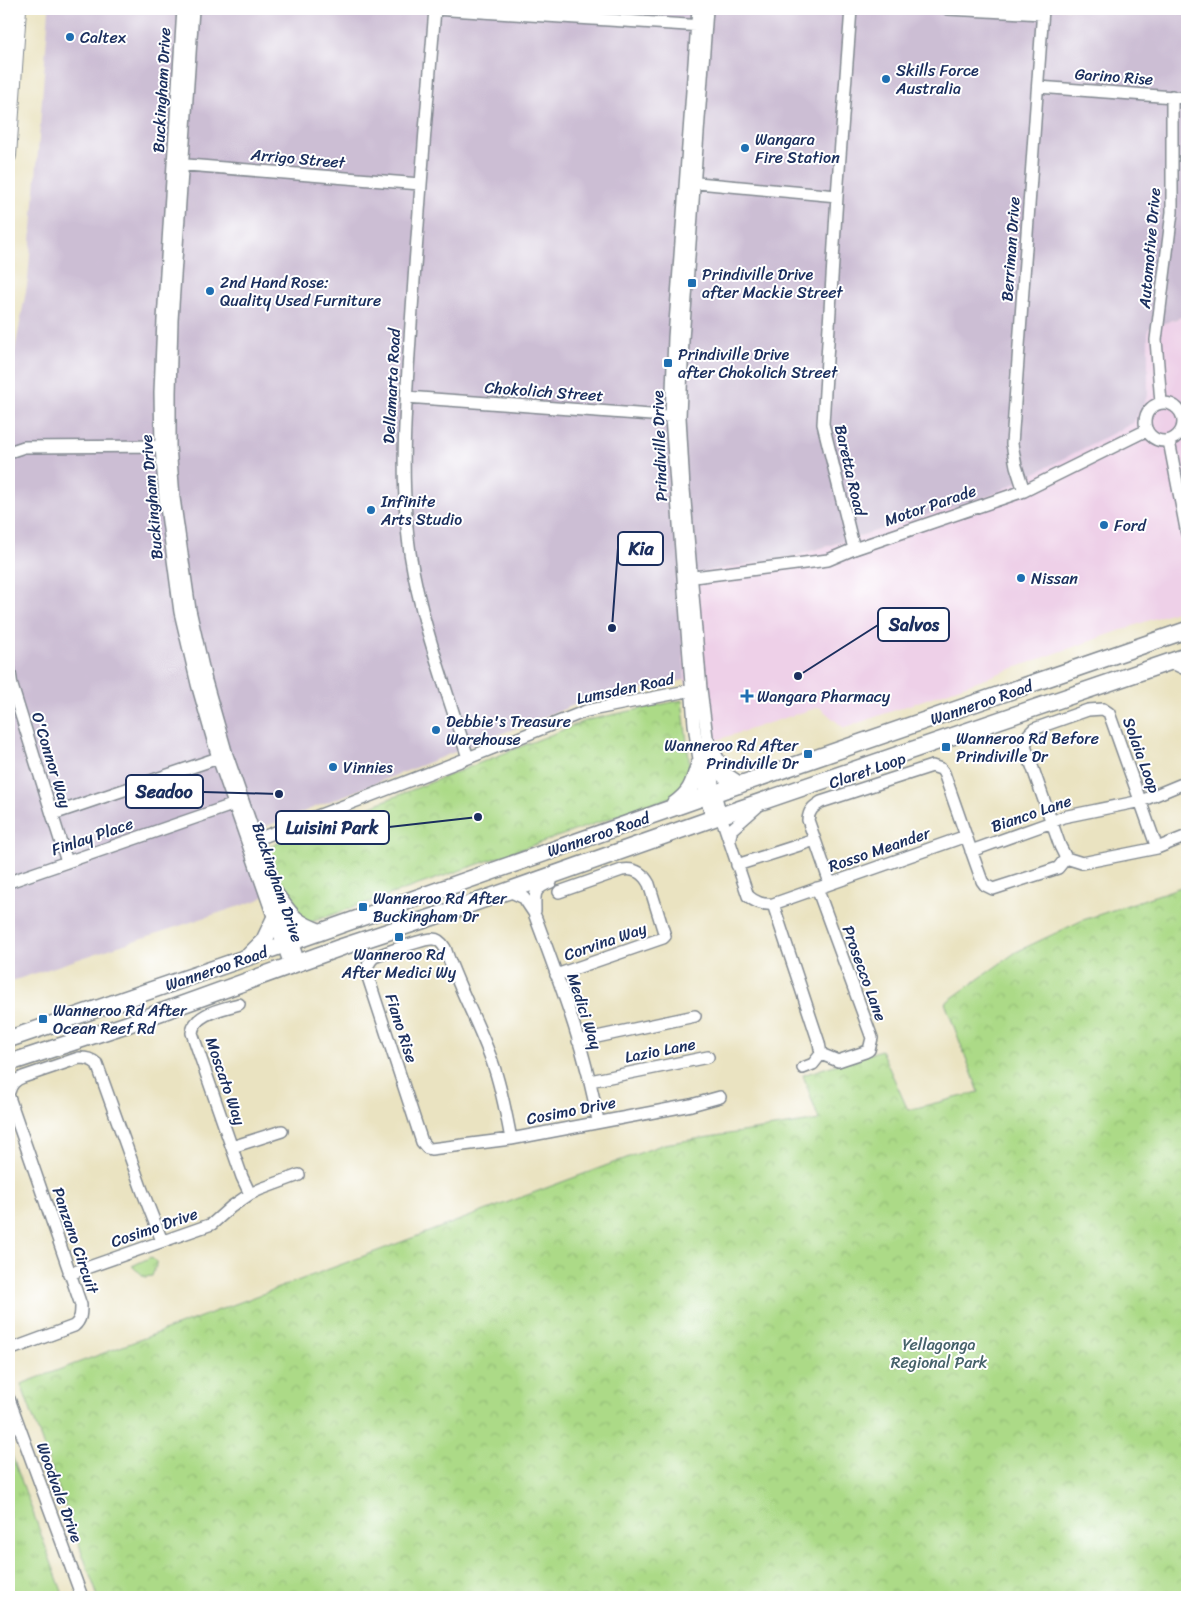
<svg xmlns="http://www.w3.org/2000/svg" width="1196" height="1606" font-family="Sriracha,sans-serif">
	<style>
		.built { fill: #eed0e8 }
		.industrial { fill: #ccbed4 }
		.grass { fill: url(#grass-tufts); stroke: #648472 }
		.park { fill: url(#park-crowns); stroke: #648472 }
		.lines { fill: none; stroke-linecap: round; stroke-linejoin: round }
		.minor-casing { stroke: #828990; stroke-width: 14 }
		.major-casing { stroke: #828990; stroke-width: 16 }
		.highway-casing { stroke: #828990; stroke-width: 19 }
		.minor { stroke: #fff; stroke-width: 11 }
		.major { stroke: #fff; stroke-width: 14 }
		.highway { stroke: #fff; stroke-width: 16 }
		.poi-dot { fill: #1f6fb2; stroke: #fff; stroke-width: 2 }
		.labels { text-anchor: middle; stroke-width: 4; stroke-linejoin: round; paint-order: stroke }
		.poi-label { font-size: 16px; fill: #1b2f5e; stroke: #fff; text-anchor: start }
		.street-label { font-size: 16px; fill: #1b2f5e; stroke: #fff }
		.park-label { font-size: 16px; fill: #46626a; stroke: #fff }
		.leader { fill: none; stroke: #1b2f5e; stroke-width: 2 }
		.callout-dot { fill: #1b2f5e; stroke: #fff; stroke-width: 2 }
		.callout { fill: #fff; stroke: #1b2f5e; stroke-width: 2 }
		.callout-label { font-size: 18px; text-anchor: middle; font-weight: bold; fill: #1b2f5e }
	</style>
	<defs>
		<pattern id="grass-tufts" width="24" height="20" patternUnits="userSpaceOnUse" patternTransform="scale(1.25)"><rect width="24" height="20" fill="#acda87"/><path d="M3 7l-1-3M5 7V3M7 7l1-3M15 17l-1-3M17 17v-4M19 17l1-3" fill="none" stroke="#93bb77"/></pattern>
		<pattern id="park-crowns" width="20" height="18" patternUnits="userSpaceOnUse" patternTransform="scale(1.25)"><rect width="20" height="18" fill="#acda87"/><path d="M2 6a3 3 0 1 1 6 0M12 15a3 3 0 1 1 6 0" fill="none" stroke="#93bb77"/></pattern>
	</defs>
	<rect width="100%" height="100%" fill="#fff"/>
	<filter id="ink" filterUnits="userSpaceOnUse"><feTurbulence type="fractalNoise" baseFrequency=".02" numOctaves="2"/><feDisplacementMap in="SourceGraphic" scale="10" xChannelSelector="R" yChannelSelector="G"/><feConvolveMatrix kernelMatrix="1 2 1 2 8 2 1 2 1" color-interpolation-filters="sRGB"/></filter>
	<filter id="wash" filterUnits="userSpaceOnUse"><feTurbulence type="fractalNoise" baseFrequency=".0096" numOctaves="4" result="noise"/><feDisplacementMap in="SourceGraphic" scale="20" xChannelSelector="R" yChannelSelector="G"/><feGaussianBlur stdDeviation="1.12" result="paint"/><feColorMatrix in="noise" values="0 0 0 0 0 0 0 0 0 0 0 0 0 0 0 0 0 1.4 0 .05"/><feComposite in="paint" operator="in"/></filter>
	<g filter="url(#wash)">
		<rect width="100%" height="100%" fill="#eae3c1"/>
		<path class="built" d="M1187,315V607L844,728L819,707L701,745L685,680L677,576L792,557L992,495L1148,395V329Z"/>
		<path class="industrial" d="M49,9H1187V315L1148,329V395L1133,423L992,495L792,557L678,576L685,680L582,702L257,830L275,889L258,900L9,982V382L28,280Z"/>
		<path class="grass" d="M9,1447L64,1597H9Z"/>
		<path class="park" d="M682,700L690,768L698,788L294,928L268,847L588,720Z
			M1187,885V1597H98L21,1384L664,1144L819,1120L803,1075L881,1050L908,1110L979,1092L945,1003L1016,952L1083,920Z
			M151,1257L157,1263L152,1276L144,1277C141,1272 136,1271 132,1266Z"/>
	</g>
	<g filter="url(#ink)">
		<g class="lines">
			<defs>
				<path id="minor" d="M183,9L163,320L160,392L161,446L165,499L180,612L197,684L218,758L290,965
					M193,9L172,320L170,392V446L174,498L190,610L206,681L227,755L299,962
					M435,9C426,114 418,219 411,324C406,400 399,477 410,553C421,623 447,691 468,758
					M435,9L703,26
					M698,9L674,338L671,417L694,724C698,757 703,788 712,820
					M707,9L683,339L680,417L684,489L701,689L713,785L721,816L748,896C756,903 763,905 773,904L966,836L982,881L985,885L993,889L1058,868L1066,858
					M851,9L837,196L823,424L854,549
					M948,9L1042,14
					M1038,87L1187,98
					M175,164L420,184
					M687,182L837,196
					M406,397L678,417
					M1145 422a19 19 0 1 1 38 0a19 19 0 1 1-38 0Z
					M1161,403L1156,340L1172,212V96
					M1169,441L1187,534
					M9,452L24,447L168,446
					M1024,491L1016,466L1012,444L1043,9
					M686,578L828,560L854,549L1024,491L1147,430
					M1170,662L1187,670
					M9,667L12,686L67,862
					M53,814L224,756
					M729,841L732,829L757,807
					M250,842L468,758L586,711L697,689
					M1157,848L1109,713L1103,709L1088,710L1034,729L1029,734L1025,746L1060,846L1066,858L1082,863L1157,848L1187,836
					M971,851L1052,822L1063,817L1141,801L1187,782
					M737,865L815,840
					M9,882L241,802
					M830,883L808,820C809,810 813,807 821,802L932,766L941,769L944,773L966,836
					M817,888L872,1038L869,1050L865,1052L838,1061L821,1054
					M509,891L524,898L534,913C559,981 586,1050 598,1121
					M773,904L819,1043L821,1054L813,1064L803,1068
					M535,911C535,894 532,889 551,882
					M556,975L663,938L665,936L649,884C643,873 635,868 622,870L559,892
					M239,1004C223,1009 194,1013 192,1033L242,1177L250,1194
					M578,1041L695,1016
					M590,1081L708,1057
					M9,1092C11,1084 15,1080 23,1077L79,1058C87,1058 92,1059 97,1064L142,1190L162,1241
					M9,1097L81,1305C81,1314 81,1320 74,1326L9,1350
					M511,1139C506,1112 501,1086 492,1061C478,1022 458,987 445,948C442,943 438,939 433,939C423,938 386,953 374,957C368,962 366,969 368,977L422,1142L427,1148L431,1149L511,1139L691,1105L720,1097
					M232,1147L282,1131
					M69,1274L212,1224L231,1207L250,1194L261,1189L299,1175
					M9,1399L82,1597"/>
				<path id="major" d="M9,156L19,9"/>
				<path id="highway" d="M707,743L724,775L739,785
					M674,805C691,793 693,785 699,765
					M275,894C291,916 293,922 320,932
					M250,955L264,941L274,920
					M9,1039L283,945L715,793L1187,630
					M9,1063L128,1024L342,947L448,912L731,812L1187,656"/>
			</defs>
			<use href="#minor" class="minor-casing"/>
			<use href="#major" class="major-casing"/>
			<use href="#highway" class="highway-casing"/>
			<use href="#minor" class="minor"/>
			<use href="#major" class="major"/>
			<use href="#highway" class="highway"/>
		</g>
	</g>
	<g class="poi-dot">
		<circle cx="70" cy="37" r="5"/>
		<circle cx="886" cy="79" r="5"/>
		<circle cx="745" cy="148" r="5"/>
		<rect x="687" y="278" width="10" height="10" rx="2.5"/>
		<circle cx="210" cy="291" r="5"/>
		<rect x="663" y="358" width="10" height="10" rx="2.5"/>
		<circle cx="371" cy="510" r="5"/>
		<circle cx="1104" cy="525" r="5"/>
		<circle cx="1021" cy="578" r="5"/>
		<path d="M744.5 688.5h5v5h5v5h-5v5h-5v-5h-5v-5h5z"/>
		<circle cx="436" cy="730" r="5"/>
		<rect x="941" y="742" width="10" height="10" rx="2.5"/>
		<rect x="803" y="749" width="10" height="10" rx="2.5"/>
		<circle cx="333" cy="767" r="5"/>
		<rect x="358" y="902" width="10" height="10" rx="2.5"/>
		<rect x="394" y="932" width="10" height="10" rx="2.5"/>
		<rect x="38" y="1014" width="10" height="10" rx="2.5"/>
	</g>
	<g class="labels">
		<g class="poi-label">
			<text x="80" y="43">Caltex</text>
			<text x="896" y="76">Skills Force<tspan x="896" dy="18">Australia</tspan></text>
			<text x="755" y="145">Wangara<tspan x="755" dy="18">Fire Station</tspan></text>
			<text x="702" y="280">Prindiville Drive<tspan x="702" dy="18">after Mackie Street</tspan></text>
			<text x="220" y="288">2nd Hand Rose:<tspan x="220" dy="18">Quality Used Furniture</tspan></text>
			<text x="678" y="360">Prindiville Drive<tspan x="678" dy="18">after Chokolich Street</tspan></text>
			<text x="381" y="507">Infinite<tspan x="381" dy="18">Arts Studio</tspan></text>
			<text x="1114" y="531">Ford</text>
			<text x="1031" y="584">Nissan</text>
			<text x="757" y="702">Wangara Pharmacy</text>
			<text x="446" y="727">Debbie's Treasure<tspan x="446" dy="18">Warehouse</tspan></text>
			<text x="956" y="744">Wanneroo Rd Before<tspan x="956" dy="18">Prindiville Dr</tspan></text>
			<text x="798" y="751" text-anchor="end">Wanneroo Rd After<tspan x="798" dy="18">Prindiville Dr</tspan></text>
			<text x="343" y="773">Vinnies</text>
			<text x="373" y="904">Wanneroo Rd After<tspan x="373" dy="18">Buckingham Dr</tspan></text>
			<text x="399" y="960" text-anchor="middle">Wanneroo Rd<tspan x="399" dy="18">After Medici Wy</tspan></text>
			<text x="53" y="1016">Wanneroo Rd After<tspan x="53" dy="18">Ocean Reef Rd</tspan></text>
		</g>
		<g class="street-label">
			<text transform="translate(1114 76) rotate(4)" y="6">Garino Rise</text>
			<text transform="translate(161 90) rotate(-87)" y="6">Buckingham Drive</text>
			<text transform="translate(298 158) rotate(5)" y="6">Arrigo Street</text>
			<text transform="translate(1149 248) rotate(-85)" y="6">Automotive Drive</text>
			<text transform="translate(1010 249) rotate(-86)" y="6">Berriman Drive</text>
			<text transform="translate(391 386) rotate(-87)" y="6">Dellamarta Road</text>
			<text transform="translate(544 391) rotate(4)" y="6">Chokolich Street</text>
			<text transform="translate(659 446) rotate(-92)" y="6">Prindiville Drive</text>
			<text transform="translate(851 470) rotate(77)" y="6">Baretta Road</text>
			<text transform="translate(151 497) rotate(-95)" y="6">Buckingham Drive</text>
			<text transform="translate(930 505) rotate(-19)" y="6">Motor Parade</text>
			<text transform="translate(625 688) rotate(-12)" y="6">Lumsden Road</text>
			<text transform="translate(981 702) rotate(-19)" y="6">Wanneroo Road</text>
			<text transform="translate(1142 755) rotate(70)" y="6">Solaia Loop</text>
			<text transform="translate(52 760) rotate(73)" y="6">O'Connor Way</text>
			<text transform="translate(867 770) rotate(-19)" y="6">Claret Loop</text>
			<text transform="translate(1031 813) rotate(-19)" y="6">Bianco Lane</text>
			<text transform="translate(598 834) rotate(-19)" y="6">Wanneroo Road</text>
			<text transform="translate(92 836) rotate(-19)" y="6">Finlay Place</text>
			<text transform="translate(879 849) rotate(-19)" y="6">Rosso Meander</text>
			<text transform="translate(278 882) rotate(71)" y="6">Buckingham Drive</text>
			<text transform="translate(605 941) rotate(-19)" y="6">Corvina Way</text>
			<text transform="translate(216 968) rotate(-19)" y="6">Wanneroo Road</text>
			<text transform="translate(865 973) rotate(70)" y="6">Prosecco Lane</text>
			<text transform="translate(585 1011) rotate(72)" y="6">Medici Way</text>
			<text transform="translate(402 1028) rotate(72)" y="6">Fiano Rise</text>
			<text transform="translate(660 1050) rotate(-11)" y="6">Lazio Lane</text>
			<text transform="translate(226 1081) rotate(71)" y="6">Moscato Way</text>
			<text transform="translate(571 1110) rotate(-11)" y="6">Cosimo Drive</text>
			<text transform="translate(154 1227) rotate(-19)" y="6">Cosimo Drive</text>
			<text transform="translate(76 1240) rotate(71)" y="6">Panzano Circuit</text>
			<text transform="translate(60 1492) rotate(70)" y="6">Woodvale Drive</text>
		</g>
		<g class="park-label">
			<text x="939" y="1350">Yellagonga<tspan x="939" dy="18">Regional Park</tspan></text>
		</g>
	</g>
	<path class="leader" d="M612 628L618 548M798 676L878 625M279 794L203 792M478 817L389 827"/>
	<g class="callout-dot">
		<circle cx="612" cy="628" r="5"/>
		<circle cx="798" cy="676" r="5"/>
		<circle cx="279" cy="794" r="5"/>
		<circle cx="478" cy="817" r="5"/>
	</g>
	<g class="callout">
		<rect x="618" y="532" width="45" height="33" rx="5"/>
		<rect x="878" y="608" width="71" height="33" rx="5"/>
		<rect x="126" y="775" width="77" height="33" rx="5"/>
		<rect x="276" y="811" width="113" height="33" rx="5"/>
	</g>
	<g class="callout-label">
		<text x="641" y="555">Kia</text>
		<text x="914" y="631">Salvos</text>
		<text x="164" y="798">Seadoo</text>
		<text x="332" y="834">Luisini Park</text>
	</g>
	<rect width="1196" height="1606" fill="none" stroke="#fff" stroke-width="30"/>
</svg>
